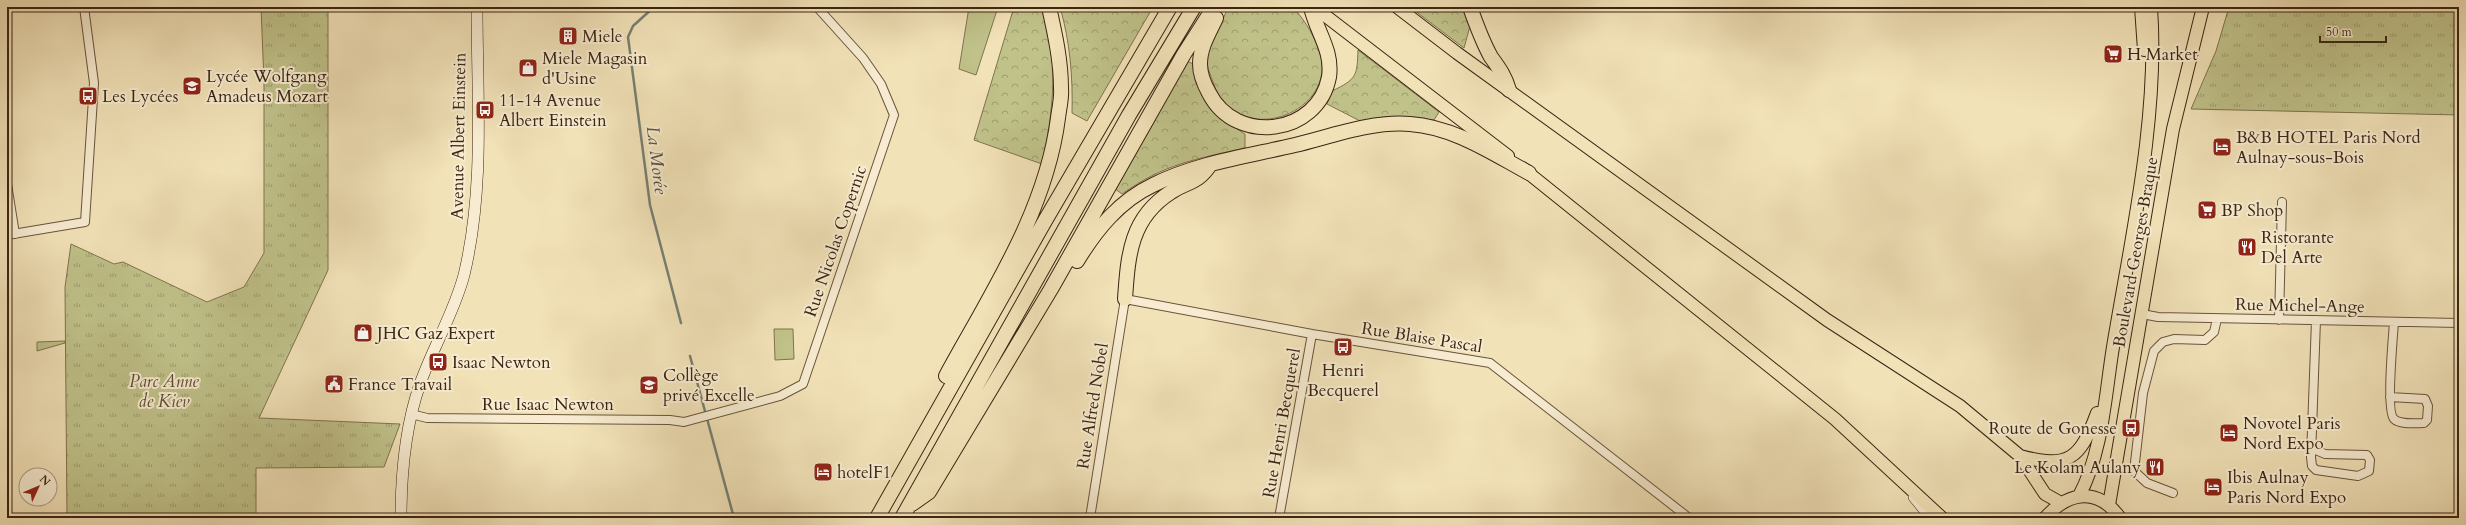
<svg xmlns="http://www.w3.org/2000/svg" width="2466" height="525" font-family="Cardo,serif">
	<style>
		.grass { fill: #c0c28a; stroke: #7e744e }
		.forest { fill: url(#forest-crowns); stroke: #7e744e }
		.park { fill: url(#park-tufts); stroke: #7e744e }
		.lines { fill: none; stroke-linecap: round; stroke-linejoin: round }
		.stream { stroke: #768075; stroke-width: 2.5 }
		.street-casing { stroke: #69543c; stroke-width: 10 }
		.secondary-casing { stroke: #3b2513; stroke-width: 12 }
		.primary-casing { stroke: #3b2513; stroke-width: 14 }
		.highway-casing { stroke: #3b2513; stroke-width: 16 }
		.street { stroke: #f7ecd1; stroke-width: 8 }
		.secondary { stroke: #f7ecd1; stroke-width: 11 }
		.primary { stroke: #f2e2b8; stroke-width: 12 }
		.highway { stroke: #f2e2b8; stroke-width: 14 }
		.labels { text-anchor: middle; stroke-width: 4; stroke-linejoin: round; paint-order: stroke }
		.poi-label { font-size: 17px; fill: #3b2513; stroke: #f7ecd1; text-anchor: start }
		.street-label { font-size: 17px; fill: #3b2513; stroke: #f7ecd1 }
		.park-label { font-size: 17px; font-style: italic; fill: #5c4c31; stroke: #f7ecd1 }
		.water-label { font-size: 18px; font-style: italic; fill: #585244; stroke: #f7ecd1 }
	</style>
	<defs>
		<pattern id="forest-crowns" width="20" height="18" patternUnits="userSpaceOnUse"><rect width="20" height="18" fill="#c0c28a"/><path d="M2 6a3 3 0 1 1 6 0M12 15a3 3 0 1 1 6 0" fill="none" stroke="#9d9d70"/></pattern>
		<pattern id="park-tufts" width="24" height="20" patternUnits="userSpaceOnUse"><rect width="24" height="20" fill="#c0c28a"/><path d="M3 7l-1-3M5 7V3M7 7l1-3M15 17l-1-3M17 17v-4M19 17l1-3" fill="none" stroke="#9d9d70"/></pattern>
	</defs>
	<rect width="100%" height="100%" fill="#f2e2b8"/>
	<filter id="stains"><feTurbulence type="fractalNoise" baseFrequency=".005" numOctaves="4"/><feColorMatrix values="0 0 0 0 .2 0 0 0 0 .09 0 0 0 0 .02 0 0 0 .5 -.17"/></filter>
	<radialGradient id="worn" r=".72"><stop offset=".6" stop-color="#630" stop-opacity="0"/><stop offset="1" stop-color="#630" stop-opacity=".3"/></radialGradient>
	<path class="grass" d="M969,7H998L976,75L959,69Z
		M774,329H793L794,359L775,360Z
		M65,341V343L37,351V342Z"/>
	<path class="forest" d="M1014,7H1041C1060,54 1053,115 1042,164L974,140Z
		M1060,7L1115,9L1153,7L1087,121L1072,113C1073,77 1070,42 1060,7Z
		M1228,7H1293C1306,22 1316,38 1321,57C1334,115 1235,150 1213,82C1211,76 1208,70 1207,64C1206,44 1222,25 1228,7Z
		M1410,7H1465L1470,26L1464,48Z
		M1358,50L1439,112L1434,120L1385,117L1362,122L1327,104L1332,91C1357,79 1357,76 1358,50Z
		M1187,61L1193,64C1202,101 1213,114 1245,134V148C1196,159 1164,164 1122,194L1114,188Z"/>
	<path class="park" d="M261,7H328V270L259,418L400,424L384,467L256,468V518H67L65,287L71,244L114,264L123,262L207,302L244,287L264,253V82Z
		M2229,7H2459V115L2191,109L2216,51Z"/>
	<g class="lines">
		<path class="stream" d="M654,7L633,26L628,37L650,205L681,323
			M690,356L734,518"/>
		<defs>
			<path id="street" d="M7,184L15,234
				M7,235L85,222L94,83L84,7
				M2142,314L2158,317L2459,323
				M2279,320L2282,202
				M2390,397L2425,399L2428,406L2427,420L2424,423C2416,423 2400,425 2394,419C2386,412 2393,336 2394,322
				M411,414L427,418L670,420L684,422L780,396L803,384L894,115L881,84L863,58L817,7
				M2311,448L2325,454L2367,455L2370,460L2369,471L2358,476L2316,470L2312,466L2311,457L2316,320
				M2173,493L2147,483L2134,471L2143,393L2154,351L2163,342L2174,339L2205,340L2214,332L2217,319
				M1090,518L1125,299L1312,334L1490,363L1689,518
				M1279,518L1312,334"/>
			<path id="secondary" d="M1914,497L1931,518
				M401,518C401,473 405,427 420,384C433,347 454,313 464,275C485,188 477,96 477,7"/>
			<path id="primary" d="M1314,7L1508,156
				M1397,7L1457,53L1827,320L1960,406L2020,456L2045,494L2061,503
				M2141,7L2144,50
				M1522,168L1835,419L1942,518
				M2020,456C2069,469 2080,459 2097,413
				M2079,496C2103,451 2105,396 2113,347C2131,238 2159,117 2151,7
				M2109,505L2173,129L2203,7
				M2045,518C2069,491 2098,487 2120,518"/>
			<path id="highway" d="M1470,7C1476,24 1482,41 1491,57C1499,68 1505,76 1509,90
				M1216,18C1209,33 1200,47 1200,64C1200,74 1204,84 1209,93C1236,146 1318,135 1329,77C1333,50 1316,31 1311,7
				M1077,261C1096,230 1119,201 1153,185C1197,163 1248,156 1295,145C1332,136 1372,121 1410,124C1454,127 1492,153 1529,173
				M1125,299C1128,256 1130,218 1171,192C1189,180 1196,185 1210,165
				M946,376C990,295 1046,212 1058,118C1059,109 1062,98 1061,88C1061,61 1055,34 1049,7
				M912,504L929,492L1051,289L1184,54L1214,7
				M877,518L1046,219L1170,7
				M902,518L1129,115L1194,7"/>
		</defs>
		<use href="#street" class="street-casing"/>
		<use href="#secondary" class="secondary-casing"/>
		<use href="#primary" class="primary-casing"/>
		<use href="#highway" class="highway-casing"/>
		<use href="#street" class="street"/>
		<use href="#secondary" class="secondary"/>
		<use href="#primary" class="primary"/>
		<use href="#highway" class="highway"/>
	</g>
	<defs>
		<symbol id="building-square" viewBox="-11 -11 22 22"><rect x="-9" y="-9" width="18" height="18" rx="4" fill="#8f2418" stroke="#f7ecd1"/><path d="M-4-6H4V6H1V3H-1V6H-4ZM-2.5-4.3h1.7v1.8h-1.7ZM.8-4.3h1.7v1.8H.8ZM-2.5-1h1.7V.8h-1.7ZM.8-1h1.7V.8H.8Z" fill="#fff"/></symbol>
		<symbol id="supermarket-square" viewBox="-11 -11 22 22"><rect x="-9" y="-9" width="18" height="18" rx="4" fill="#8f2418" stroke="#f7ecd1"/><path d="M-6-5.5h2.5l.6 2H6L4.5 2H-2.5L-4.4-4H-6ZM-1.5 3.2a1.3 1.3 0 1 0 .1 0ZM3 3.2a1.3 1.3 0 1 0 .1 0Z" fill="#fff"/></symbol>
		<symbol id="shop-square" viewBox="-11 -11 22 22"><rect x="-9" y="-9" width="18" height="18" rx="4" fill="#8f2418" stroke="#f7ecd1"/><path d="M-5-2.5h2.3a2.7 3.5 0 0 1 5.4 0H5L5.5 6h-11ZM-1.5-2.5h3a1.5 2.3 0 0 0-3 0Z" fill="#fff"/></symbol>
		<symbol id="school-square" viewBox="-11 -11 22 22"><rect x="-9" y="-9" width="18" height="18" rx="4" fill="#8f2418" stroke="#f7ecd1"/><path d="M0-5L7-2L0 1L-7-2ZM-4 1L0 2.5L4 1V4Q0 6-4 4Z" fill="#fff"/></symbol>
		<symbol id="bus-square" viewBox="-11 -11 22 22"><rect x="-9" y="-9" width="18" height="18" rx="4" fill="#8f2418" stroke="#f7ecd1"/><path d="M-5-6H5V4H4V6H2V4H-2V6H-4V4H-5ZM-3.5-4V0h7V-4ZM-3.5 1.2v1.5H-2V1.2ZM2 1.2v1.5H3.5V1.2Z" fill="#fff"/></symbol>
		<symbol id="hotel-square" viewBox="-11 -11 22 22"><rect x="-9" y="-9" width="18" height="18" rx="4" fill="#8f2418" stroke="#f7ecd1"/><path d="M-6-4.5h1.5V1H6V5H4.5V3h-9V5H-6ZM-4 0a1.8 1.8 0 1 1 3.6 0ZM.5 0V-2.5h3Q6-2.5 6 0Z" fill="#fff"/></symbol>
		<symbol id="restaurant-square" viewBox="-11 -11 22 22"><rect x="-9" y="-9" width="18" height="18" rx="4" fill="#8f2418" stroke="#f7ecd1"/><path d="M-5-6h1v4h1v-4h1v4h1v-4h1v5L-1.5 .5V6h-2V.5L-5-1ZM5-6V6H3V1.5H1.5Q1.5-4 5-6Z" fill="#fff"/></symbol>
		<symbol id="civic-square" viewBox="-11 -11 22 22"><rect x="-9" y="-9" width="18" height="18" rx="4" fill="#8f2418" stroke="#f7ecd1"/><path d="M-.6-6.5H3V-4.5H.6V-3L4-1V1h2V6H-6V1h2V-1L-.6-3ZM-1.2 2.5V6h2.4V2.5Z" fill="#fff"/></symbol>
	</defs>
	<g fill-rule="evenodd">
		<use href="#building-square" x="557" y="25" width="22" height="22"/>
		<use href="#supermarket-square" x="2102" y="43" width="22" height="22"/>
		<use href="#shop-square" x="517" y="57" width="22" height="22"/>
		<use href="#school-square" x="181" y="75" width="22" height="22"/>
		<use href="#bus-square" x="77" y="85" width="22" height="22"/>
		<use href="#bus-square" x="474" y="99" width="22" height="22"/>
		<use href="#hotel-square" x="2211" y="136" width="22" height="22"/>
		<use href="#supermarket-square" x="2196" y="199" width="22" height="22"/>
		<use href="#restaurant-square" x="2236" y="236" width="22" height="22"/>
		<use href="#shop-square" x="352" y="322" width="22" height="22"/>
		<use href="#bus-square" x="1332" y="336" width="22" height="22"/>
		<use href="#bus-square" x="427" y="351" width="22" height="22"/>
		<use href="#civic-square" x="323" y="373" width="22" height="22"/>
		<use href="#school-square" x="638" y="374" width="22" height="22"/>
		<use href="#bus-square" x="2120" y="417" width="22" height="22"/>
		<use href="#hotel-square" x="2218" y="422" width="22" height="22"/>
		<use href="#restaurant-square" x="2144" y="456" width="22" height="22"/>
		<use href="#hotel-square" x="812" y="461" width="22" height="22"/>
		<use href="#hotel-square" x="2202" y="476" width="22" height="22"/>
	</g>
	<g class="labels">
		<g class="poi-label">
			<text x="582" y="42">Miele</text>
			<text x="2127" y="60">H Market</text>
			<text x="542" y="64">Miele Magasin<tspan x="542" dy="20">d'Usine</tspan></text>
			<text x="206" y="82">Lycée Wolfgang<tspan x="206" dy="20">Amadeus Mozart</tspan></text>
			<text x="102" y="102">Les Lycées</text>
			<text x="499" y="106">11-14 Avenue<tspan x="499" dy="20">Albert Einstein</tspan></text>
			<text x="2236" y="143">B&amp;B HOTEL Paris Nord<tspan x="2236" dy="20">Aulnay-sous-Bois</tspan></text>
			<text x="2221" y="216">BP Shop</text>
			<text x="2261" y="243">Ristorante<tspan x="2261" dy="20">Del Arte</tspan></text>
			<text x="377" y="339">JHC Gaz Expert</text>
			<text x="452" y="368">Isaac Newton</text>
			<text x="1343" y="376" text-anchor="middle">Henri<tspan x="1343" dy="20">Becquerel</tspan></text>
			<text x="663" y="381">Collège<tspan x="663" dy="20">privé Excelle</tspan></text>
			<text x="348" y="390">France Travail</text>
			<text x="2243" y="429">Novotel Paris<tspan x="2243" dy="20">Nord Expo</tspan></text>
			<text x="2117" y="434" text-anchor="end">Route de Gonesse</text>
			<text x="2141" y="473" text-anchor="end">Le Kolam Aulany</text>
			<text x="837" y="478">hotelF1</text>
			<text x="2227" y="483">Ibis Aulnay<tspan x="2227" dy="20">Paris Nord Expo</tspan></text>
		</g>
		<g class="street-label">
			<text transform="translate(458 136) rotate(-89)" y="6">Avenue Albert Einstein</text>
			<text transform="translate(835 241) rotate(-71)" y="6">Rue Nicolas Copernic</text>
			<text transform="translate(2135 252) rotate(-80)" y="6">Boulevard Georges Braque</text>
			<text transform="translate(2300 305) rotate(1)" y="6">Rue Michel-Ange</text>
			<text transform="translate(1422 337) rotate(9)" y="6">Rue Blaise Pascal</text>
			<text x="548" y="410">Rue Isaac Newton</text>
			<text transform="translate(1092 406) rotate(-81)" y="6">Rue Alfred Nobel</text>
			<text transform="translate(1281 423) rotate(-80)" y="6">Rue Henri Becquerel</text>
		</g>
		<g class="park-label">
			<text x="164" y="387">Parc Anne<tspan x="164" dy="20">de Kiev</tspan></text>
		</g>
		<g class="water-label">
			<text transform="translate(657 160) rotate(83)" y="6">La Morée</text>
		</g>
	</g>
	<rect width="2466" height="525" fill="none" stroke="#f2e2b8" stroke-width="24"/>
	<rect x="8" y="8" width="2450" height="509" fill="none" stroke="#3b2513" stroke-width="2"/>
	<rect x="12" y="12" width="2442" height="501" fill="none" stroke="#3b2513"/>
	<g transform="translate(38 487) rotate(46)"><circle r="19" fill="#f7ecd1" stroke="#ac9c85"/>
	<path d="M0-3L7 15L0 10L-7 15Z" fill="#8f2418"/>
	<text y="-6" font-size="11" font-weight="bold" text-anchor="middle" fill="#3b2513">N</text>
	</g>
	<path d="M2320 36v6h66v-6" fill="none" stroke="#3b2513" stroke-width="2"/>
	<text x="2326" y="36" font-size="12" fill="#3b2513" stroke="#f7ecd1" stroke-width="3" paint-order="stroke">50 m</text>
	<rect width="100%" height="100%" filter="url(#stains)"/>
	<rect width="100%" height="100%" fill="url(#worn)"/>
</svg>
